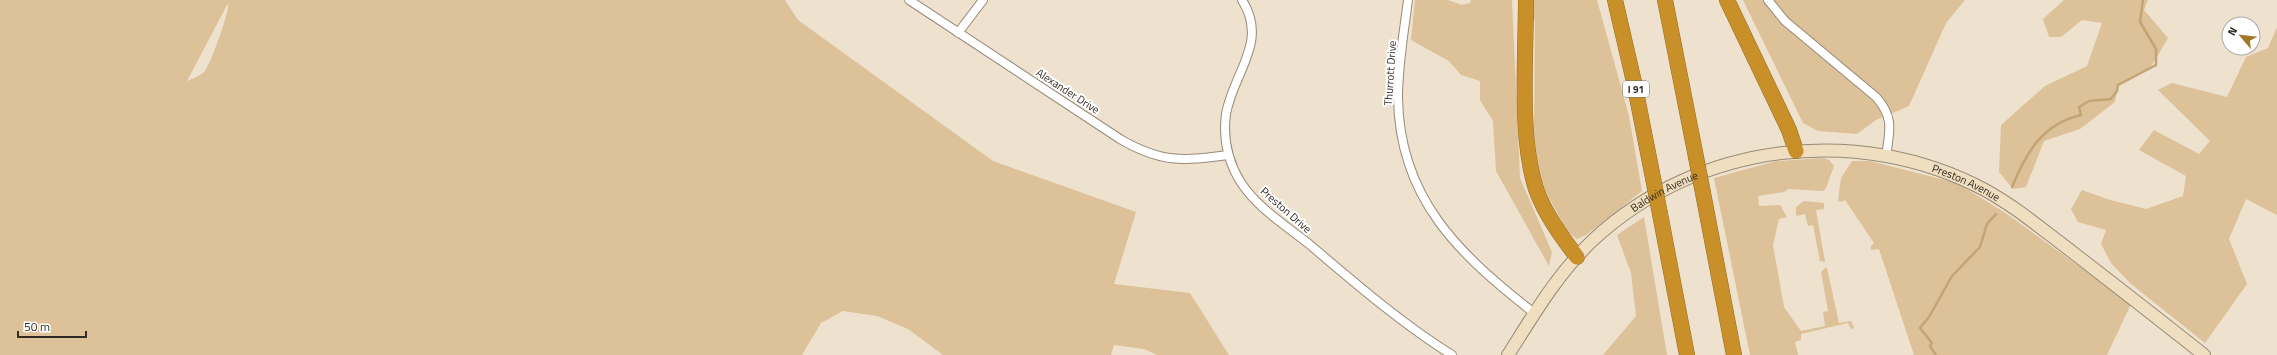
<svg xmlns="http://www.w3.org/2000/svg" width="2277" height="355" font-family="'Titillium Web',sans-serif">
	<style>
		.green { fill: #dcc199; fill-rule: evenodd }
		.lines { fill: none; stroke-linecap: round; stroke-linejoin: round }
		.stream { stroke: #c4a474; stroke-width: 2.5 }
		.street-casing { stroke: #968a78; stroke-width: 10 }
		.secondary-casing { stroke: #968a78; stroke-width: 14 }
		.highway-casing { stroke: #936d27; stroke-width: 16 }
		.street { stroke: #fff; stroke-width: 8 }
		.secondary { stroke: #efdebf; stroke-width: 12 }
		.highway { stroke: #c99029; stroke-width: 15 }
		.highway-bridge-casing { stroke: #936d27; stroke-width: 16; stroke-linecap: butt }
		.highway-bridge { stroke: #c99029; stroke-width: 15 }
		.labels { text-anchor: middle; stroke-width: 4; stroke-linejoin: round; paint-order: stroke }
		.shield { fill: #fff; stroke: #6e6b66; stroke-width: 1 }
		.shield-label { font-size: 10px; font-weight: bold; fill: #302b24 }
		.street-label { font-size: 11px; fill: #302b24; stroke: #fff }
	</style>
	<rect width="100%" height="100%" fill="#eee1ce"/>
	<path class="green" d="M0,0H785L798,20L993,161L1136,212L1114,284L1190,293L1229,355H1157L1144,349L1114,345L1111,355H943L908,329L877,316L843,311L821,323L802,355H0ZM228,3C231,8 210,66 204,72C200,76 192,79 187,81Z
		M1415,0H1448L1462,5L1470,3L1471,0H1512L1520,178L1552,252L1549,266L1496,171L1493,121L1480,100V81L1461,75L1449,61L1411,40Z
		M1532,0H1597L1629,116L1642,191L1586,235L1577,239L1566,230L1542,184L1537,162L1534,127L1535,21L1533,18Z
		M1743,0H1965L1946,23L1909,106L1876,120L1857,134L1818,131L1803,123Z
		M2064,0H2148L2144,10L2168,38L2149,70L2118,85L2115,102L2080,129L2044,141L2026,187L2013,189L1999,172L2001,125L2045,86L2087,66L2102,23L2082,20L2061,37H2049L2043,19Z
		M2277,27V215L2246,199L2229,239L2247,284L2205,343L2131,284L2111,263L2101,244L2106,230L2078,222L2071,209L2082,190L2110,200L2146,209L2183,196L2186,176L2139,150L2154,130L2199,154L2210,141L2158,90L2172,83L2227,97L2246,57L2268,48Z
		M1824,158L1829,160L1834,166L1826,188L1823,191L1788,189L1784,192L1758,196L1759,206L1780,205L1787,217L1779,219L1773,245L1784,307L1801,331L1825,326L1823,312L1828,311L1821,272L1825,268H1827L1839,323L1851,321L1854,328L1851,329L1848,323L1801,334V340L1795,342L1798,355H1750L1714,178L1776,161Z
		M1852,161H1870L1957,183L2007,214L2131,304L2107,355H1914L1879,249L1871,250V246L1874,243L1845,200L1841,202L1838,201L1841,178Z
		M1804,201L1824,203V209L1816,210L1825,262L1820,261L1813,225L1808,226L1805,214L1796,216V207Z
		M1644,217L1667,355H1603L1636,316L1631,273L1617,235Z"/>
	<g class="lines">
		<path class="stream" d="M2012,187C2026,153 2042,124 2081,115L2079,107L2089,101L2111,99L2117,91L2118,85L2156,65V49L2140,22L2143,0
			M1936,355L1930,346L1932,343L1920,328L1929,317L1952,276L1980,247L1987,224L1996,214"/>
		<defs>
			<path id="street" d="M909,0L1120,139C1161,163 1182,161 1228,155
				M1242,0C1269,42 1233,73 1226,114C1223,137 1228,161 1240,181C1256,207 1285,225 1309,244C1355,283 1401,323 1452,355
				M1408,0C1404,32 1398,64 1398,97C1399,199 1460,255 1534,313
				M1768,0L1785,21L1876,97C1894,117 1890,130 1886,156
				M958,33L983,0"/>
			<g id="secondary">
				<path id="s1" d="M1508,355C1534,314 1558,273 1593,240C1698,142 1859,123 1985,190C2016,207 2043,230 2071,251C2116,286 2160,320 2204,355"/>
			</g>
			<path id="highway" d="M1526,0C1526,56 1519,137 1536,189C1545,214 1561,236 1577,257
				M1615,0L1634,82L1653,178
				M1665,0L1696,157
				M1727,0L1789,130L1796,151
				M1703,193L1734,355
				M1660,214L1687,355"/>
		</defs>
		<use href="#street" class="street-casing"/>
		<use href="#secondary" class="secondary-casing"/>
		<use href="#highway" class="highway-casing"/>
		<use href="#street" class="street"/>
		<use href="#secondary" class="secondary"/>
		<use href="#highway" class="highway"/>
		<defs>
			<path id="highway-bridge" d="M1696,157L1703,193
				M1653,178L1660,214"/>
		</defs>
		<use href="#highway-bridge" class="highway-bridge-casing"/>
		<use href="#highway-bridge" class="highway-bridge"/>
	</g>
	<g class="labels">
		<rect class="shield" x="1623" y="81" width="26" height="16" rx="3"/>
		<g class="shield-label">
			<text x="1636" y="93">I 91</text>
		</g>
		<g class="street-label">
			<text transform="translate(1390 73) rotate(-86)" y="4">Thurrott Drive</text>
			<text transform="translate(1068 91) rotate(33)" y="4">Alexander Drive</text>
			<text dy="4" stroke="none"><textPath href="#s1" startOffset="544">Preston Avenue</textPath></text>
			<text dy="4" stroke="none"><textPath href="#s1" startOffset="230">Baldwin Avenue</textPath></text>
			<text transform="translate(1286 210) rotate(41)" y="4">Preston Drive</text>
		</g>
	</g>
	<g transform="translate(2241 36) rotate(298)"><circle r="19" fill="#ffffff" stroke="#acaaa7"/>
	<path d="M0-3L7 15L0 10L-7 15Z" fill="#a47628"/>
	<text y="-6" font-size="11" font-weight="bold" text-anchor="middle" fill="#302b24">N</text>
	</g>
	<path d="M18 331v6h68v-6" fill="none" stroke="#302b24" stroke-width="2"/>
	<text x="24" y="331" font-size="12" fill="#302b24" stroke="#ffffff" stroke-width="3" paint-order="stroke">50 m</text>
</svg>
